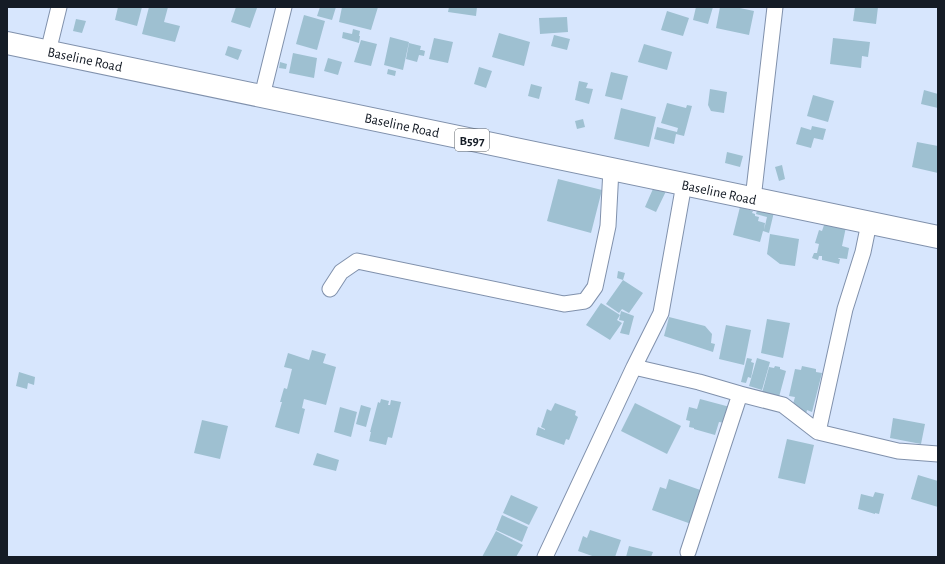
<svg xmlns="http://www.w3.org/2000/svg" width="945" height="564" font-family="'Alegreya Sans',sans-serif">
	<style>
		.building { fill: #9ec0d1 }
		.lines { fill: none; stroke-linecap: round; stroke-linejoin: round }
		.minor-casing { stroke: #8091ac; stroke-width: 17 }
		.primary-casing { stroke: #8091ac; stroke-width: 24 }
		.minor { stroke: #fff; stroke-width: 15 }
		.primary { stroke: #fff; stroke-width: 22 }
		.labels { text-anchor: middle; stroke-width: 3.5; stroke-linejoin: round; paint-order: stroke }
		.shield { fill: #fff; stroke: #5b6067; stroke-width: 1 }
		.shield-label { font-size: 13px; font-weight: bold; fill: #151c26 }
		.street-label { font-size: 14px; fill: #151c26; stroke: #fff }
	</style>
	<rect width="100%" height="100%" fill="#d7e6fd"/>
	<path class="building" d="M118,7H142L137,26L115,20Z
		M149,7H168L164,22L180,26L175,42L142,34Z
		M236,7L257,8L250,28L231,22Z
		M320,7H336L332,20L317,16Z
		M342,7H378L371,30L339,22Z
		M449,7H477L476,16L448,12Z
		M696,7H713L708,24L693,20Z
		M720,7H735L754,11L749,35L716,28Z
		M855,7H878L876,24L853,21Z
		M667,11L689,18L683,36L661,30Z
		M304,15L325,21L317,50L296,44Z
		M567,17L568,32L540,34L539,18Z
		M76,19L86,21L82,33L73,31Z
		M353,29L360,31L359,36H360L359,43L342,38L343,32L352,34Z
		M499,33L530,42L524,66L492,57Z
		M554,35L570,39L567,50L551,46Z
		M390,37L409,42L403,70L384,65Z
		M434,38L453,42L448,63L429,59Z
		M833,38L870,42L868,57L862,56L861,68L830,64Z
		M361,40L377,44L371,66L354,62Z
		M409,43L421,46L420,50H422L425,51L424,56L419,55L417,62L406,59Z
		M644,44L672,52L667,70L638,62Z
		M228,46L242,50L238,60L225,55Z
		M293,53L317,58L314,78L289,73Z
		M328,58L342,62L338,75L324,71Z
		M280,62L287,64L286,69L279,68Z
		M479,67L492,71L486,88L474,84Z
		M388,69L396,71L395,76L387,74Z
		M611,72L628,76L622,100L605,96Z
		M579,81L588,83L586,88L593,89L589,104L575,100Z
		M531,84L542,87L539,99L528,96Z
		M710,89L727,92L724,113L711,111L708,105Z
		M924,90L938,94V108L921,104Z
		M813,95L834,101L828,122L807,116Z
		M667,103L686,108L687,105L692,106L684,136L676,134L674,144L654,139L657,127L677,132L678,128L661,123Z
		M621,108L656,117L649,147L614,139Z
		M583,119L585,127L577,129L575,121Z
		M812,126L826,129L823,140L814,138L811,148L796,144L801,127L811,130Z
		M917,142L938,146V173L912,167Z
		M727,152L743,156L740,167L725,163Z
		M782,165L785,179L779,181L775,167Z
		M558,179L602,190L591,233L547,221Z
		M656,182L668,187L656,212L645,207Z
		M740,207L753,211L752,213L755,214V216L759,217L758,221L765,223L764,230L767,217L756,214L758,207L774,212L769,233L763,231L760,242L733,235Z
		M825,222L846,227L842,246L849,248L847,259L839,258L838,259H840L839,264L822,260V256H819L818,260L812,258L814,253H817L819,244L815,243L819,230L822,231Z
		M770,234L799,239L795,266L780,264L767,254Z
		M618,271L625,273L623,280L643,293L629,313L622,309L619,313L606,304L623,280L617,278Z
		M601,303L620,315L617,320L622,323L610,340L586,325Z
		M621,311L634,316L629,335L620,333L624,321L619,320Z
		M669,317L705,326L712,334L711,343L715,344L713,352L664,336Z
		M767,319L790,323L783,358L761,353Z
		M726,325L751,330L744,365L719,359Z
		M312,350L326,354L323,363L336,367L326,405L304,399L302,408L305,409L299,434L275,427L282,402H280L284,388L287,389L292,369L284,367L288,353L309,360Z
		M747,358L752,359L751,362L754,363L751,378L748,377L746,383L741,382Z
		M757,358L770,362L762,390L749,386Z
		M775,366L780,367V369L786,371L779,397L762,393L769,367L774,368Z
		M802,366L816,369V372L822,373L812,412L807,410L806,414L791,411L795,397L789,396L795,369L801,370Z
		M19,372L35,377L34,385L28,383L27,389L16,386Z
		M381,399L389,401L388,405H390L391,400L401,402L392,438L388,437L386,445L369,441L371,432H370L378,402L380,403Z
		M700,399L730,407L725,423L719,422L715,435L694,429V428L689,427L690,421L686,420L689,407L697,409Z
		M555,403L576,411L575,415L578,417L569,440L566,439L564,445L536,435L538,427L545,430V429L541,427L547,409L551,411Z
		M635,403L681,426L667,454L621,431Z
		M361,405L371,408L366,427L356,424Z
		M340,407L357,412L351,437L334,432Z
		M893,418L925,424L921,444L890,438Z
		M202,420L228,426L220,459L194,453Z
		M787,439L814,445L805,484L778,478Z
		M317,453L339,460L336,471L313,465Z
		M918,475L938,481V507L911,499Z
		M669,479L706,492L694,525L652,510L660,487L666,489Z
		M875,492L884,494L879,514L875,513V514L858,509L861,494L873,497Z
		M511,495L538,507L529,525L503,513Z
		M502,515L528,527L522,542L496,530Z
		M590,530L621,540L615,557H595L578,551L583,536L587,538Z
		M496,531L523,545L516,557H482Z
		M629,546L653,552L651,557H626Z"/>
	<g class="lines">
		<defs>
			<path id="minor" d="M48,52L59,7
				M262,96L284,7
				M753,199L775,7
				M869,223L863,252L845,309L818,432L898,451L938,454
				M330,289L341,272L357,261L564,304L585,301L595,287L608,226L611,169
				M634,367L699,382L740,394L688,552
				M740,394L783,405L818,432
				M545,557L634,367L661,313L684,184"/>
			<path id="primary" d="M7,43L938,237"/>
		</defs>
		<use href="#minor" class="minor-casing"/>
		<use href="#primary" class="primary-casing"/>
		<use href="#minor" class="minor"/>
		<use href="#primary" class="primary"/>
	</g>
	<g class="labels">
		<rect class="shield" x="455" y="129" width="34" height="22" rx="3"/>
		<g class="shield-label">
			<text x="472" y="145">B597</text>
		</g>
		<g class="street-label">
			<text transform="translate(85 59) rotate(12)" y="5">Baseline Road</text>
			<text transform="translate(402 125) rotate(12)" y="5">Baseline Road</text>
			<text transform="translate(719 192) rotate(12)" y="5">Baseline Road</text>
		</g>
	</g>
	<rect width="945" height="564" fill="none" stroke="#151c26" stroke-width="16"/>
</svg>
